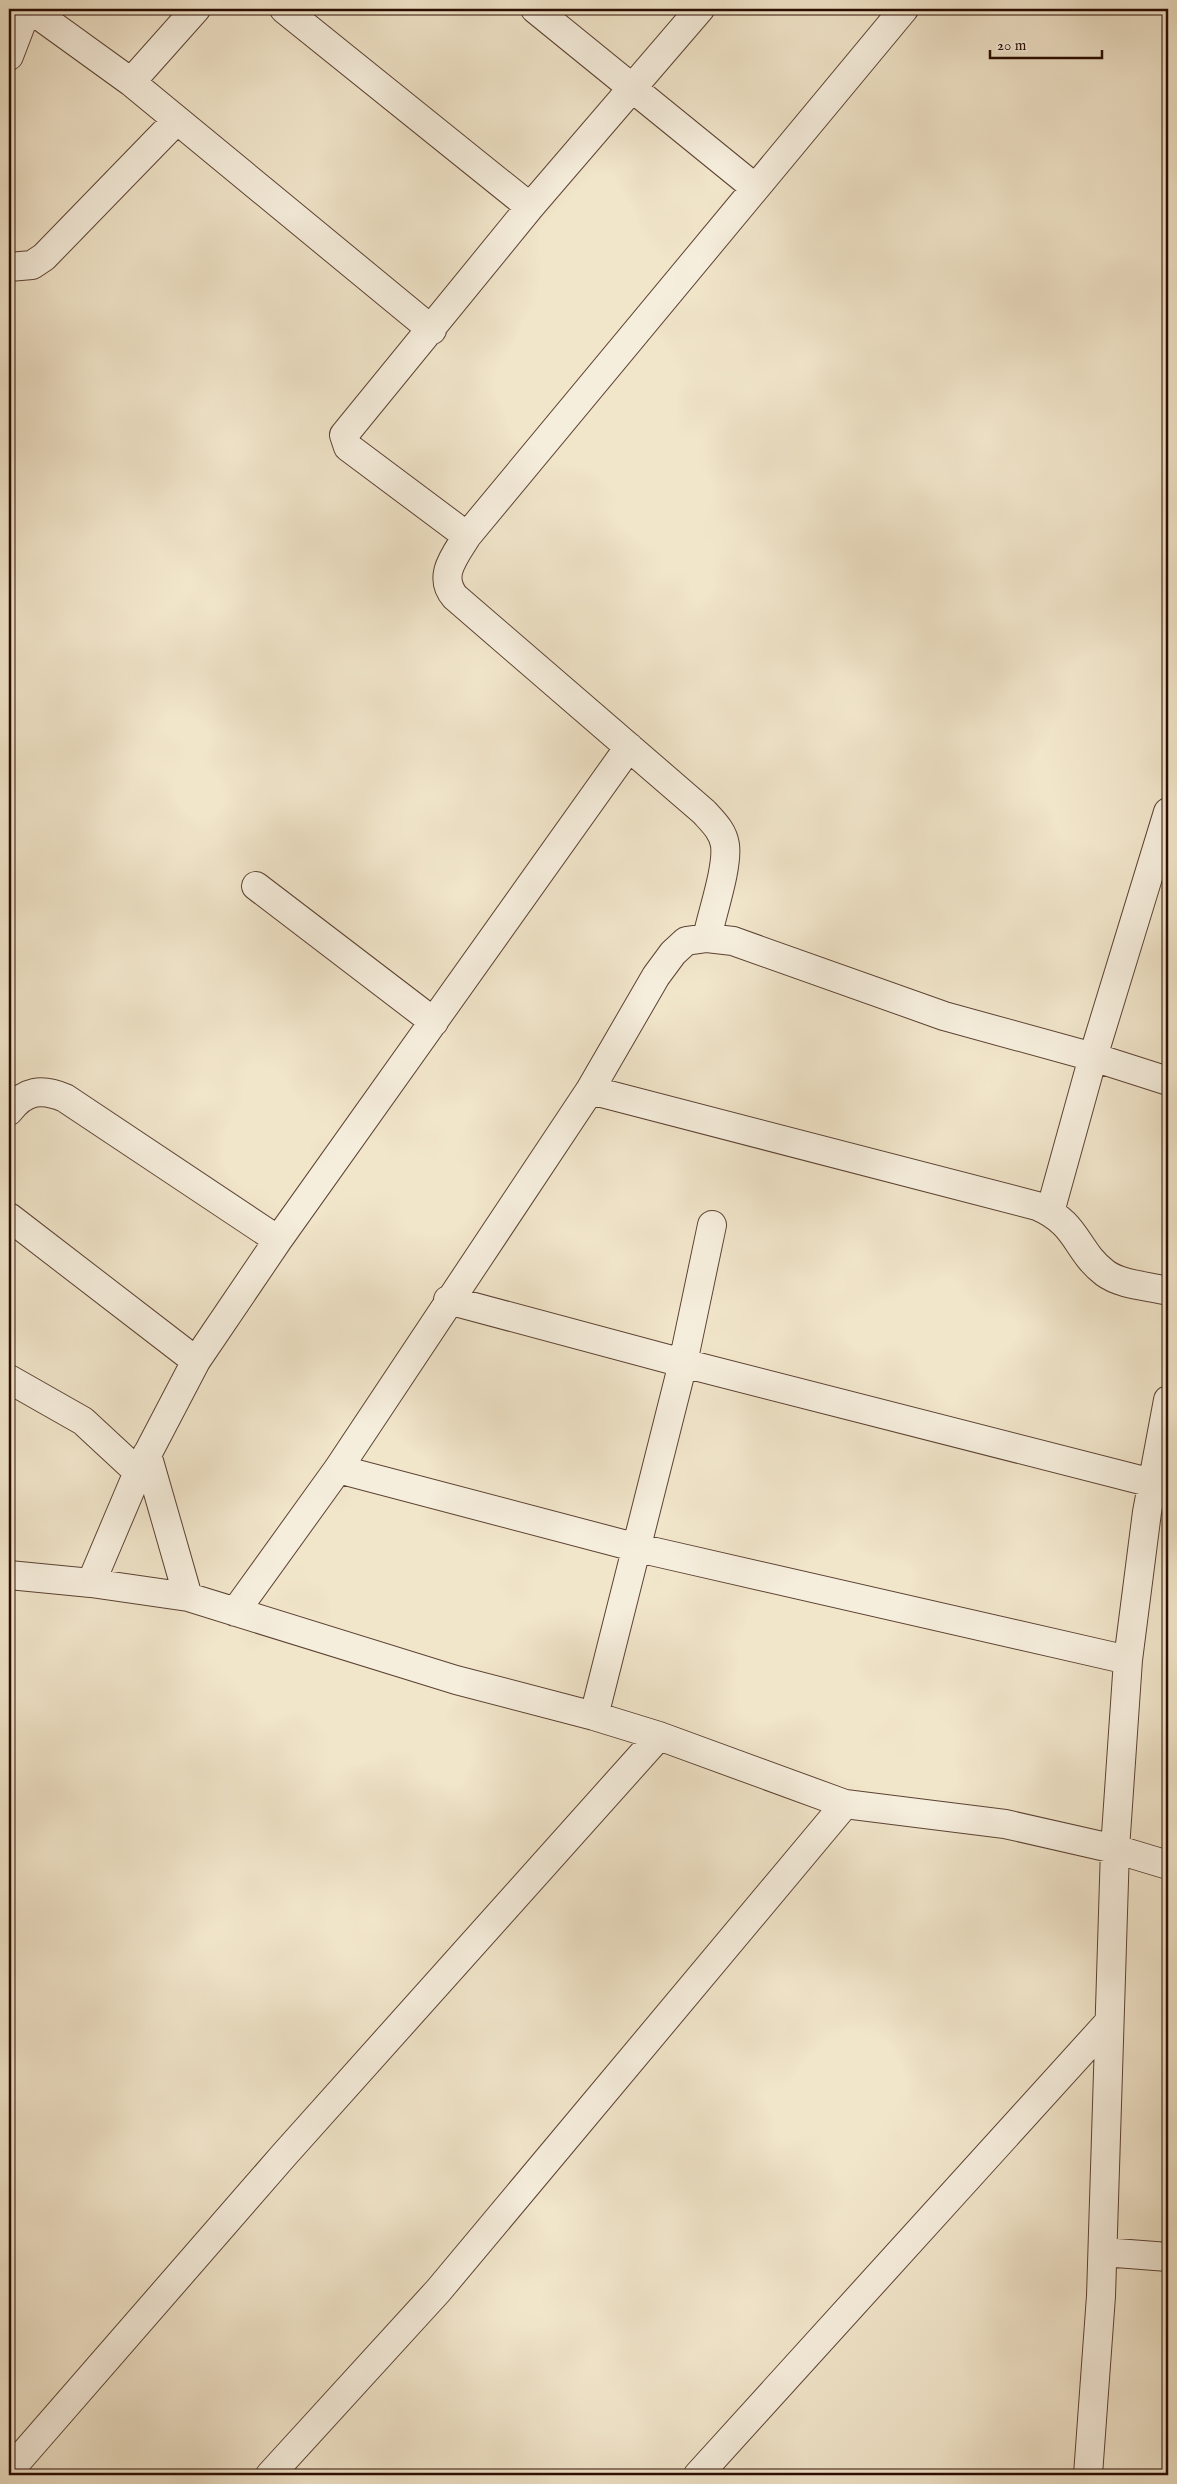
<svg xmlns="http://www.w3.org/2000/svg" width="1177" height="2484" font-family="'IM FELL English',serif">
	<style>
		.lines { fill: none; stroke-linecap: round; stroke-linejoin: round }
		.minor-casing { stroke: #5c4233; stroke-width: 30 }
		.minor { stroke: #f6eedd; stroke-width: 28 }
	</style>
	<rect width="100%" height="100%" fill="#f1e5ca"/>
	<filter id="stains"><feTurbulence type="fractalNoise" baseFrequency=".004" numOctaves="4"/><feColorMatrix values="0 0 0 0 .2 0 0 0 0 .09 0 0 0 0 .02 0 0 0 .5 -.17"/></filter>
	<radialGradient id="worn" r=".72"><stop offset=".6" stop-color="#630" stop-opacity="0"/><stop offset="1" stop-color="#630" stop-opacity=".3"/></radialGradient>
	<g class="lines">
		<defs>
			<path id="minor" d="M30,9L131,82L432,330
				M284,9L530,207
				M535,9L754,187
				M9,56L27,9
				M131,82L196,9
				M9,267L32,265L44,257L177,120
				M467,536L348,447L344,435L530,207L700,9
				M256,886L434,1022
				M707,938C712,913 728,868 725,845C723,831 713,822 704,812L455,597C437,576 455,556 467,536L904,9
				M590,1090L1037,1206C1079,1224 1075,1250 1105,1273C1121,1285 1149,1286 1168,1291
				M9,1111C25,1090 42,1088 65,1098L278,1240
				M1050,1212L1093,1057L1168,812
				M9,1217L196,1361
				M448,1300L683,1363L1168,1487
				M9,1379L83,1421L138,1472
				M147,1454L188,1597
				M338,1469L638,1548L1128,1660
				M9,1575L91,1583L188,1597L456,1680L594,1716L659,1736L845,1804L1005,1824L1115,1849L1168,1865
				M91,1583L138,1472L196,1361L278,1240L629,747
				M235,1612L338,1469L590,1090L656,976L673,953L686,941L707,938L733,941L944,1016L1093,1057L1168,1081
				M594,1716L683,1363L712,1225
				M1103,2252L1168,2257
				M9,2471L284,2155L659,1736
				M270,2475L438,2291L845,1804
				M698,2475L1109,2022
				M1088,2475L1101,2296L1115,1849L1128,1660L1147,1512L1168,1400"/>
		</defs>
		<use href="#minor" class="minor-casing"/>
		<use href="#minor" class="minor"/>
	</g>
	<rect width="1177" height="2484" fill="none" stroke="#f1e5ca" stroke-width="30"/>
	<rect x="10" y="10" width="1157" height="2464" fill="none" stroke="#2b0c01" stroke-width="2.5"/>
	<rect x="15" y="15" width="1147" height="2454" fill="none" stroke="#2b0c01"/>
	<path d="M990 50v8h112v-8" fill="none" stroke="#2b0c01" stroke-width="2.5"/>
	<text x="997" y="50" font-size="15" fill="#2b0c01" stroke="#f6eedd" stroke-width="4" paint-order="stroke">20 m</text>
	<rect width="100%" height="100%" filter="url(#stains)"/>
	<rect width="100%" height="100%" fill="url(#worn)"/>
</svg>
